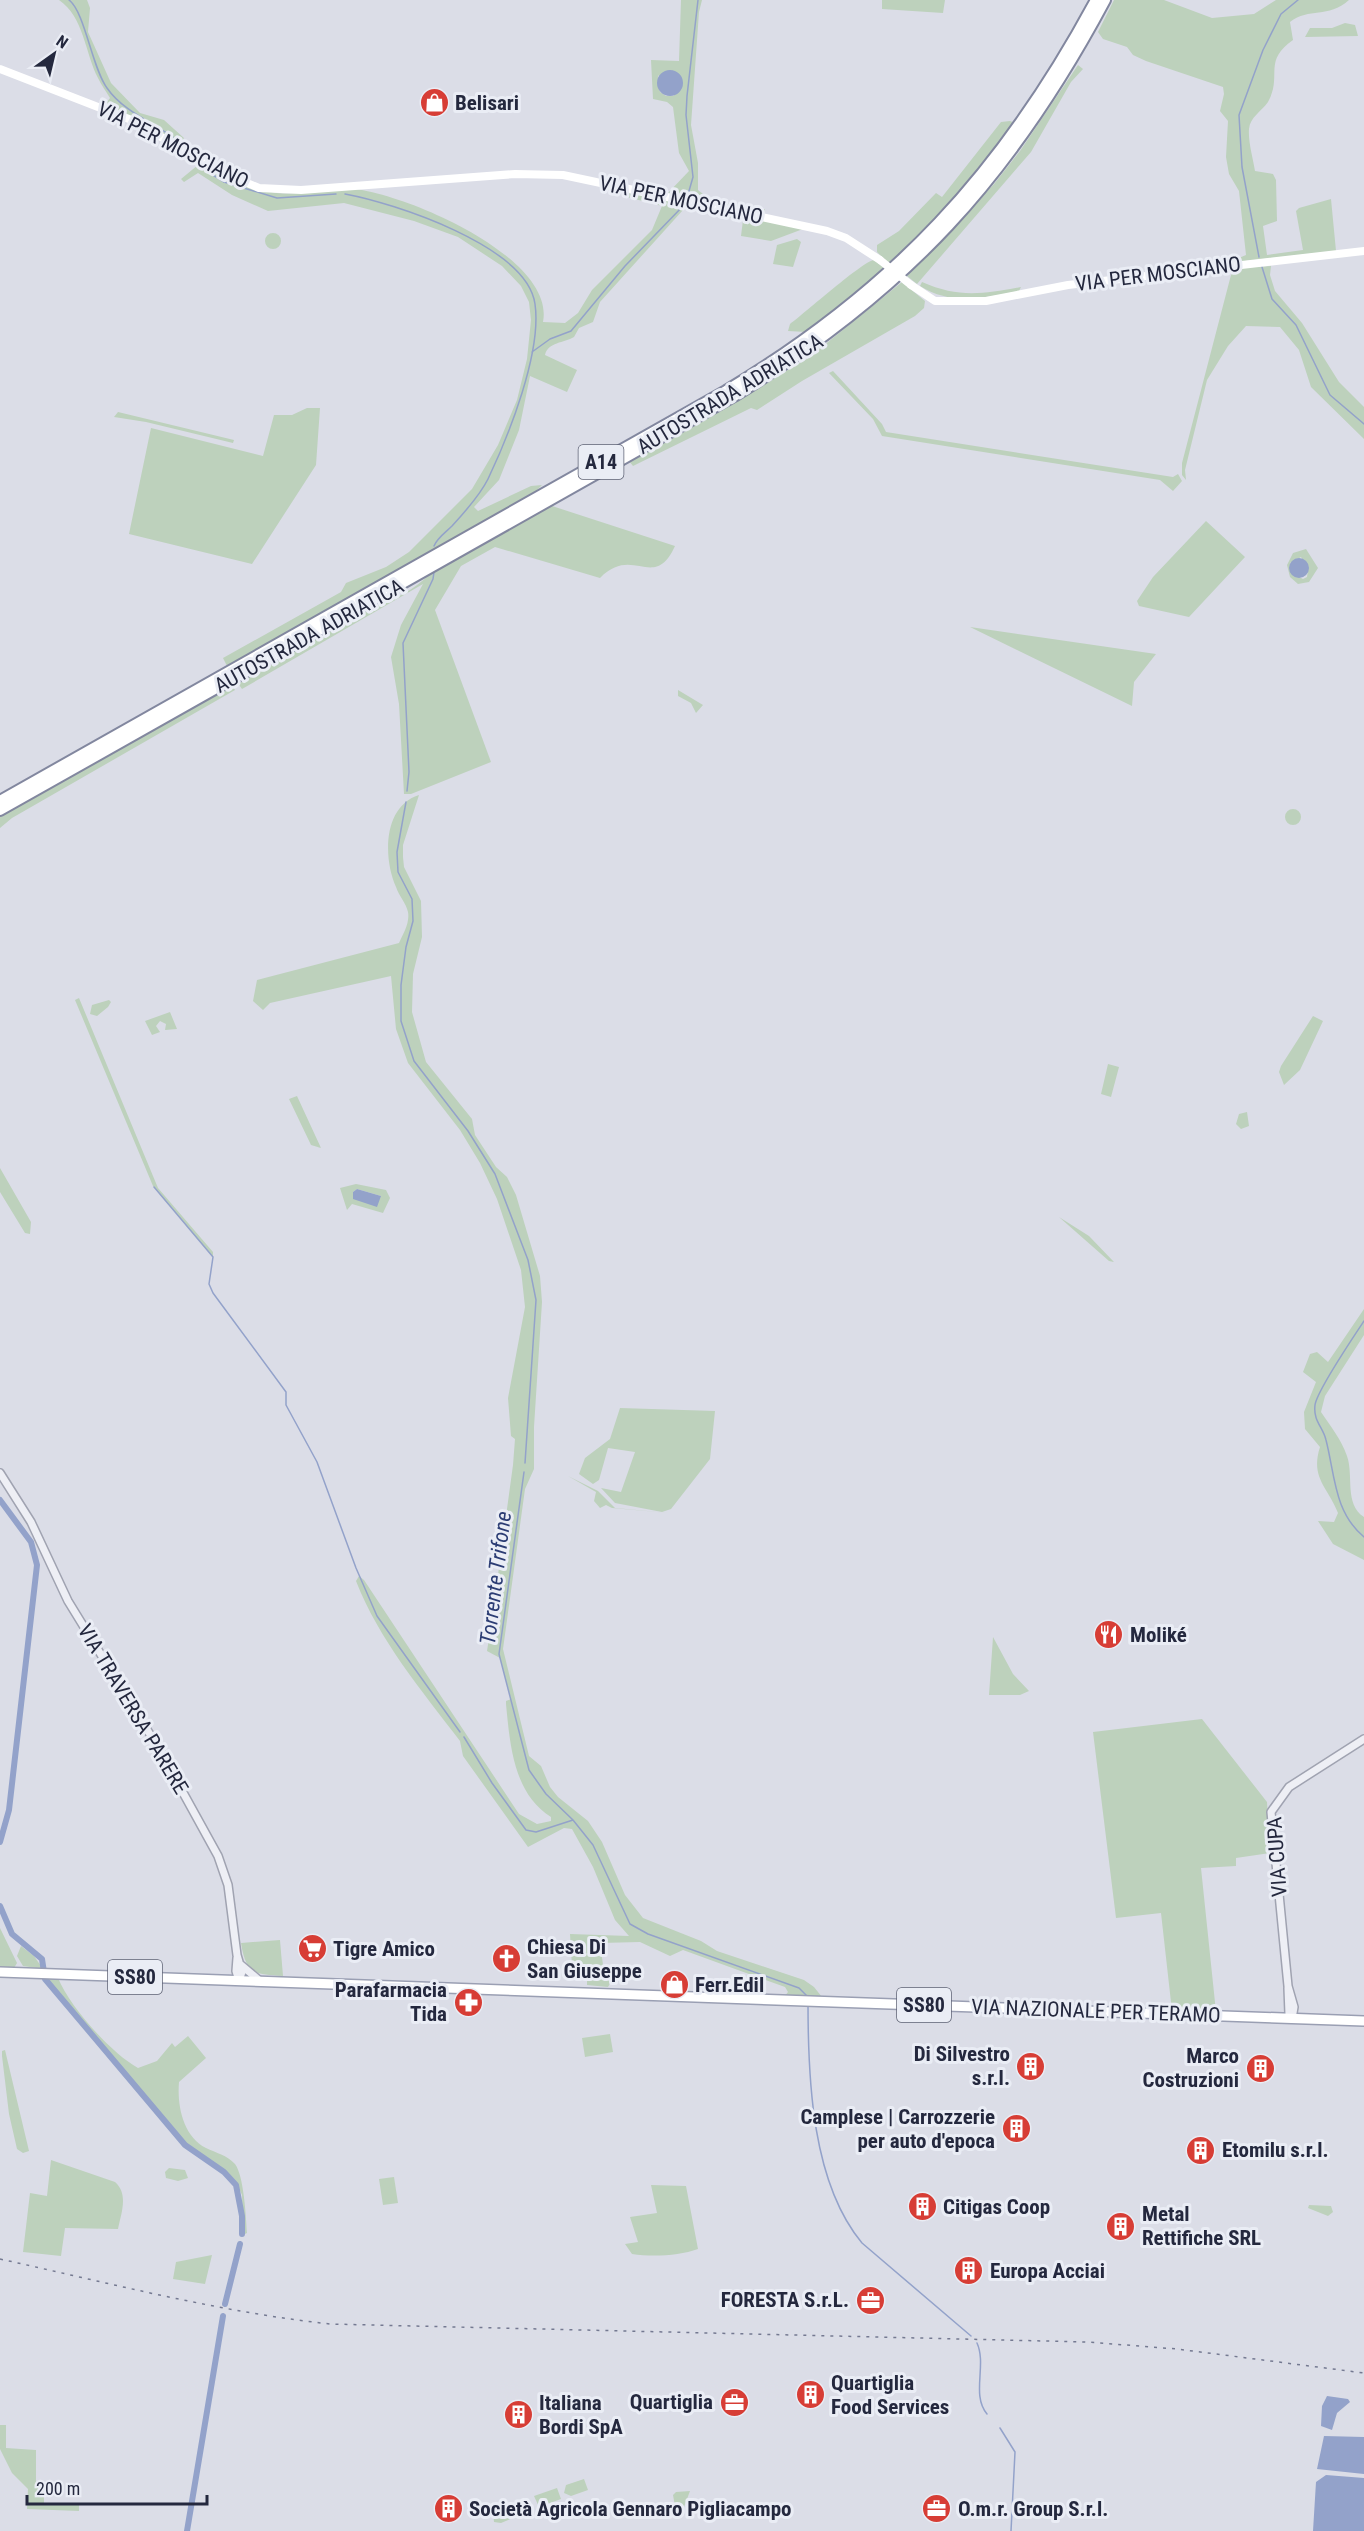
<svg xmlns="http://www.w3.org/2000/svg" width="1364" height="2531" font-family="'Roboto Condensed',sans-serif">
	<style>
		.green { fill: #bdd1bc; fill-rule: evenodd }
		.water { fill: #93a2ca }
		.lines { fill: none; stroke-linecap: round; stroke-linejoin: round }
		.stream { stroke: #93a2ca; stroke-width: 1.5 }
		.canal { stroke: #93a2ca; stroke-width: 6 }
		.tertiary-casing { stroke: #a0a3b1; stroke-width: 10 }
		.primary-casing { stroke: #9a9fb3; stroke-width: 12 }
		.motorway-casing { stroke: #82879f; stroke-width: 14 }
		.tertiary { stroke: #eeeff5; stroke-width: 7 }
		.secondary { stroke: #fff; stroke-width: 8 }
		.primary { stroke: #fff; stroke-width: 9 }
		.motorway { stroke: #fff; stroke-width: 10 }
		.rail { stroke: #747991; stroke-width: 1.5; stroke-dasharray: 3 6; stroke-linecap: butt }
		.secondary-bridge { stroke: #fff; stroke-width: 8 }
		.labels { text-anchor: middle; stroke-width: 6; stroke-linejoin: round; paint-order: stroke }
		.shield { fill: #eaedf5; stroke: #5f6375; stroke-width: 1.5 }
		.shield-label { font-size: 20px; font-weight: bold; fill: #24283e }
		.poi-label { font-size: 21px; font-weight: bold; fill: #24283e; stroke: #eaedf5; text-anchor: start }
		.street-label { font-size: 21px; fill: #24283e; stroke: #eaedf5 }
		.water-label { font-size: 22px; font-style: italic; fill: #2c3d74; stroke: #eaedf5 }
	</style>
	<rect width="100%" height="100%" fill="#dbdde7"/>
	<path class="green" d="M59,0H87L90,8L88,32L111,83L140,113L164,120L184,138L180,143L140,120L104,106L110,98C106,91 101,85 98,78C85,53 84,17 59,0Z
		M681,0H702L699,12L691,125L698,163V190C714,204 744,207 765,209L764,214L668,193L689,171L679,153L673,107L667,102L653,99L651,60L679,61ZM658,75L674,96H666L660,92Z
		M882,0H945L943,13L882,9Z
		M1114,0H1164L1212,18L1254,14L1276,0H1349C1328,19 1309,7 1290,22L1293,40C1262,62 1283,75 1268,102C1262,111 1250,117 1249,129C1248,142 1253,158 1255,171L1273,174L1276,180L1277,221L1263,226L1267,255L1303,250L1296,211L1299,208L1331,199L1336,251L1227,263L1246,255L1239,191L1229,174L1226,157L1228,121L1220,111L1224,94L1223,87L1146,61L1133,55L1127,47L1103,39L1098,32Z
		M1345,23L1355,25L1358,36L1305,37L1310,28H1332Z
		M1078,65L1083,69L1071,82L1031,152L917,284L907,276L994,184L1020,151Z
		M1010,121L1015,123L940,214L891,266L877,252V245L899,231L936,193L942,197L1001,122Z
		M198,165C224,172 245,187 271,192C295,197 320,188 344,188C397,189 556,256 543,322L565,323L578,313L592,290L652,230L662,206L627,197L624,192L615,190L803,229L771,241L741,236L743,220L701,212L694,207L683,210L600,302L593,322L579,328L574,337C564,343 548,342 545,355L577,370L567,392L530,376L519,430L499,480L474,507L478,511L531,486L542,485L534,493L227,666L223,658L341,592L346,583L386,567L409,552L472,489L498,445L517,400L527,359L531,320L529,302L521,286L502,266L458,237L414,221L344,203L268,211L232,195L198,173L184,182L181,179Z
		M265 241a8 8 0 1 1 16 0a8 8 0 1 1-16 0Z
		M797,239L801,242L793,267L773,264L777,245Z
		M874,260L885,268L806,332L788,331L790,324C805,313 863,261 874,260Z
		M1271,266L1270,275L1275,291L1302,323L1339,382L1364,407V439L1311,387L1299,350L1280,327L1246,326L1228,346L1207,380L1185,470L1186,480L1182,475V463L1231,275L1238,268Z
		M902,282L925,301L924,308L915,316L802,381L757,410L751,408L633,466L629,461L807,359Z
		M922,282C958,298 983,294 1021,287L1019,291C984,298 952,306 920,286Z
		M833,371L882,424L886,432L1173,477L1178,474L1182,481L1173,491L1160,480L882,436L873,419L829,373Z
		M307,408H320L316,465L252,564L129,534L151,428L263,456L274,415H292Z
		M118,412L234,440L233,443L146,422L114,417Z
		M549,505L675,546C654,592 633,544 600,578L495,547L461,566L435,610L491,762L411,794H404L399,704L391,657L401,625L423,584L242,689L237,682L372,607C394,601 415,589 431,573Z
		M1206,521L1245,557L1189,617L1139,606L1137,601L1153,577Z
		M1306,549L1318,568L1309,582L1298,584L1290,577L1287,565L1293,553ZM1301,557L1308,570L1307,577L1303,579L1291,573L1290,563Z
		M970,627L1156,654L1134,682L1132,706Z
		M232,684L235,690L12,818L0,828V817Z
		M678,690L703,705L696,713L691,703L678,696Z
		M419,795L403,845V857L404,867L421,901L422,937L413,974L412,1012L426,1062L472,1119L475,1135L496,1167L507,1177L516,1195L540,1276L542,1302L534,1427V1469L525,1489L503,1649L529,1756L541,1766L550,1787L558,1797L588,1821L602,1842L625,1895L643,1918L701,1941L717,1951L804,1980L814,1987L822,1997H784L788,1992L785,1987L683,1950L670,1956L640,1942L600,1943L604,1972L616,1973L608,1987L587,1985V1968L572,1966L570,1934L629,1936L615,1920L593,1867L572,1829L564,1828L528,1847L463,1756L460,1741C422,1691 379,1640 356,1581L359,1576L364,1580L519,1814L537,1824L551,1821V1817C513,1793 510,1744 506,1704V1701L511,1699L500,1658L487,1651L491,1626L513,1465L515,1439L511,1436L508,1398L525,1307L521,1270L497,1199L480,1163L460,1130L408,1063L396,1029L391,976L270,1003L263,1010L253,1001L257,980L399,943C403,934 410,923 408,912C406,903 399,896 396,887C383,858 383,806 419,795Z
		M1285 817a8 8 0 1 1 16 0a8 8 0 1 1-16 0Z
		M79,998L158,1188L213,1252V1257L153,1186L75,1000Z
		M109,1000L111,1002L108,1007L97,1016L90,1014L92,1005Z
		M170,1012L177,1029L165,1030L166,1024L160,1021L156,1026L160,1032L152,1035L145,1021Z
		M1313,1016L1323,1021L1300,1070L1284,1085L1279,1072L1281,1066Z
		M1108,1064L1119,1067L1111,1097L1101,1094Z
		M297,1096L321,1148L311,1145L289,1099Z
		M1247,1112L1249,1126L1241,1129L1236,1124L1239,1114Z
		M0,1168L31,1222L30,1234L25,1233L0,1192Z
		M356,1184L386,1190L390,1198L383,1213L352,1204L347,1210L340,1188ZM357,1189L381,1196L353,1199V1192Z
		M1059,1217L1089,1236L1114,1262L1109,1261Z
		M1364,1309V1335L1325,1396L1321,1412C1331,1427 1341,1439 1347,1456C1354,1476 1344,1504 1364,1517V1560L1333,1544L1318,1521L1334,1522L1338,1513C1328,1487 1310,1478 1320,1447L1305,1429L1304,1412L1316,1382L1303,1372L1310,1354L1317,1352L1328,1362Z
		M620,1408L715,1411L710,1459L671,1509L662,1512L615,1503L601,1488L621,1492L635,1452L608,1448L599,1480L593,1484L579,1474L585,1458L610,1439Z
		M568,1476L598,1491L615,1508L669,1513L612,1508L606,1505L600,1508L594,1501L596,1492Z
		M993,1637L1013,1674L1029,1691L1020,1695H989Z
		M1202,1719L1267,1802L1270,1853L1236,1858V1866L1201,1868L1216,2012L1172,2011L1161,1913L1116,1918L1093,1732Z
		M0,1928L17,1963L14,1968L0,1969Z
		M280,1940L283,1976C254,1974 246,1974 241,1943Z
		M21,1946L34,1956L43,1969L23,1966L17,1956Z
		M47,1978H58C70,2007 111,2053 138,2068L157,2061L172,2043L175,2047L188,2036L206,2058L179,2082C177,2106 183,2136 206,2148C216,2153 227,2155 235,2164C244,2176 246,2217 247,2233L243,2235L242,2195L238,2186L218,2166L183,2141L49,1987Z
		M610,2034L613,2052L585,2057L582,2038Z
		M5,2050L29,2151L23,2153L17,2149L9,2114L2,2056V2051Z
		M51,2160L115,2182C129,2194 121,2214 118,2229L65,2228L61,2256L23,2252L30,2193L47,2196Z
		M169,2168L185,2170L188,2178L178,2181L166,2178L165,2172Z
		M394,2177L398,2203L383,2205L379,2179Z
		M651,2185L686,2186L698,2249C679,2256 652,2257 632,2254L625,2244L638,2242L630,2217L657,2213Z
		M1309,2205L1331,2206L1333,2212L1328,2216L1308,2208Z
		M212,2255L205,2284L173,2279L176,2262Z
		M0,2425H6V2448L36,2450V2483L44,2484V2504L79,2505V2511L27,2509L28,2489L12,2473L0,2449Z
		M584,2479L588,2490L571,2496L564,2493L566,2485Z
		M557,2488L561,2499L539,2507L534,2496Z
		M690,2491L684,2507L676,2512L673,2495L676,2492Z
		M527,2499L529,2511L501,2523L494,2522L493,2512Z"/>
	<path class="water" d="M657 83a13 13 0 1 1 26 0a13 13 0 1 1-26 0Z
		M1289 568a10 10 0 1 1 20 0a10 10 0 1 1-20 0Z
		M357,1189L381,1196L377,1207L353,1199V1192Z
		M1327,2396L1348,2399L1350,2402L1337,2413L1332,2430L1321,2426L1322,2406Z
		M1324,2436L1364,2437V2474L1317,2469Z
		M1326,2475L1364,2478V2531H1313L1316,2482Z"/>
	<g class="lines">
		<path class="stream" d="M69,0C85,12 92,68 107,88C122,110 151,122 173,137
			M202,168L224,182L277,198L336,194
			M345,194C394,203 527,246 535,304C542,352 509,435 488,479C480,495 464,513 452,526C446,532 437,538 434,546
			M687,198L693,177L686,115L687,96L698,0
			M1259,257L1242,167L1239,115L1263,50L1281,14L1298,0
			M1262,267L1272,299L1296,325L1330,395L1364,424
			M532,352L550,339L571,331L625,266L684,205
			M407,791L409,772L403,643L433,579L434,572
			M406,802L397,852L398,872L412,899L413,921L406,947L401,985V1021L414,1061L468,1131L495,1174L528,1260L536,1300L525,1463
			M154,1187L213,1257L209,1284L213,1293L286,1392V1405L317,1462L356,1568L377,1616L460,1732
			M1364,1321C1354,1336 1317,1391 1315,1405C1313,1421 1323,1427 1326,1440C1335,1475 1334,1512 1364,1537
			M524,1472L499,1654L529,1770L546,1794L573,1820L593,1845L630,1924L648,1934L799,1988L807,1996
			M464,1737L492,1783L526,1830L536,1832L573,1820
			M808,2004C808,2080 812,2183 862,2243L971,2336
			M977,2343C987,2365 971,2395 987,2414
			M1000,2428L1015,2452L1011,2531"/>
		<path class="canal" d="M0,1500L31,1542L37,1565L9,1810L0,1842
			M0,1906L12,1934L42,1959L45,1979L185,2145L224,2172L236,2185L242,2216V2234
			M225,2304L240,2244
			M187,2531L223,2316"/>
		<defs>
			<path id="tertiary" d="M0,1473L31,1522L68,1601L159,1749L218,1856L228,1885L237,1955L242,1972L239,1981
				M237,1958L236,1971L239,1981
				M241,1965L260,1981
				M1288,1988L1289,2014L1292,2019
				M1292,2019L1294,2007L1288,1986L1271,1812L1289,1787L1364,1739"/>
			<path id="primary" d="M0,1972L1364,2021"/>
			<path id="motorway" d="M0,801L726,391C894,290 1003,173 1096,0
				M0,810L734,396C906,291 1010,178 1105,0"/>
		</defs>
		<use href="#tertiary" class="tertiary-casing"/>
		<use href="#primary" class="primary-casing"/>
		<use href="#motorway" class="motorway-casing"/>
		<use href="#tertiary" class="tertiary"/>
		<path class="secondary" d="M0,69L134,121L219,171L259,188L301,190L515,174L563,175L827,231L846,238L880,260
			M911,285L935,301H986L1068,285L1364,251"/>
		<use href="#primary" class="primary"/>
		<use href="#motorway" class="motorway"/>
		<path class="rail" d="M0,2259C109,2283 219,2312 330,2324L1087,2342L1177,2349L1364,2373"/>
		<path class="secondary-bridge" d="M880,260L911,285"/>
	</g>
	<defs>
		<symbol id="shop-disc" viewBox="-11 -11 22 22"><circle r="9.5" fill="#d73d35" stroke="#eaedf5"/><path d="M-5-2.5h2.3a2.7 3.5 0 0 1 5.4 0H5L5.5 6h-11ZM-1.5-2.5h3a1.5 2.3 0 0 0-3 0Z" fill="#fff"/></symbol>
		<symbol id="restaurant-disc" viewBox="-11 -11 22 22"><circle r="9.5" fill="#d73d35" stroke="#eaedf5"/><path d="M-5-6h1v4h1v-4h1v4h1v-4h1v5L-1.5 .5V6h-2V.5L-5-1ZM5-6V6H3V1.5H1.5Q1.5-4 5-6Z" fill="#fff"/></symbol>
		<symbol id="supermarket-disc" viewBox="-11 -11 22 22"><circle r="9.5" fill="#d73d35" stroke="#eaedf5"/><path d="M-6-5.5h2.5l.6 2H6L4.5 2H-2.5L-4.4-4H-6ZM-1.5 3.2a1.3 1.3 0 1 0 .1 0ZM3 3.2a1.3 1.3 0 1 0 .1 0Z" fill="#fff"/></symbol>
		<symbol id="church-disc" viewBox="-11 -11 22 22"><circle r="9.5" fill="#d73d35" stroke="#eaedf5"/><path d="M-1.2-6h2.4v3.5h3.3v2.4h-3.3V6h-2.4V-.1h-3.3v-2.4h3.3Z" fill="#fff"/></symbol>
		<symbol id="pharmacy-disc" viewBox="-11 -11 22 22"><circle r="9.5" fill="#d73d35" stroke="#eaedf5"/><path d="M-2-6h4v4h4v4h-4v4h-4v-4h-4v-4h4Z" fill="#fff"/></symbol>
		<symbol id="building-disc" viewBox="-11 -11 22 22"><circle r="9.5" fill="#d73d35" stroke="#eaedf5"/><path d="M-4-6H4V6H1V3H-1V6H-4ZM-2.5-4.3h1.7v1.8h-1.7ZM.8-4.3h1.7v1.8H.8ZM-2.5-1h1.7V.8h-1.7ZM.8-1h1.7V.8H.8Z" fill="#fff"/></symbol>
		<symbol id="office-disc" viewBox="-11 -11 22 22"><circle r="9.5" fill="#d73d35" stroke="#eaedf5"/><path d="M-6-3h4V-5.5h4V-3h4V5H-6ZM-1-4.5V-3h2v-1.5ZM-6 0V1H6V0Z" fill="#fff"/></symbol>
	</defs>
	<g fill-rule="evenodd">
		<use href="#shop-disc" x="418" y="86" width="33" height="33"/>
		<use href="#restaurant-disc" x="1092" y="1618" width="33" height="33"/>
		<use href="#supermarket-disc" x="296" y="1932" width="33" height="33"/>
		<use href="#church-disc" x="490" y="1942" width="33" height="33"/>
		<use href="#shop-disc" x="658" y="1968" width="33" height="33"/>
		<use href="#pharmacy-disc" x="452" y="1986" width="33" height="33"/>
		<use href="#building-disc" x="1014" y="2050" width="33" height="33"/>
		<use href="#building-disc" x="1244" y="2052" width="33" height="33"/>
		<use href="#building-disc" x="1000" y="2112" width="33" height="33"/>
		<use href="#building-disc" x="1184" y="2134" width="33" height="33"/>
		<use href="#building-disc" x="906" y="2190" width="33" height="33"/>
		<use href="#building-disc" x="1104" y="2210" width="33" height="33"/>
		<use href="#building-disc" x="952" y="2254" width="33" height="33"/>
		<use href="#office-disc" x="854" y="2284" width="33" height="33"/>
		<use href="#building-disc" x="794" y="2378" width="33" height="33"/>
		<use href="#office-disc" x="718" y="2386" width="33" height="33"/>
		<use href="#building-disc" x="502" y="2398" width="33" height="33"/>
		<use href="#building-disc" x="432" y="2492" width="33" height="33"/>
		<use href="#office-disc" x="920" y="2492" width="33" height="33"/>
	</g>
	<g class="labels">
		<g class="shield">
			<rect x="578.5" y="445" width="45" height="34" rx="4.5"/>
			<rect x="108" y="1960" width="54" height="34" rx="4.5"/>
			<rect x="897" y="1988" width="54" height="34" rx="4.5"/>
		</g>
		<g class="shield-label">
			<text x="601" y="469">A14</text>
			<text x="135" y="1984">SS80</text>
			<text x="924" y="2012">SS80</text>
		</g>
		<g class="poi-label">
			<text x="455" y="110">Belisari</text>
			<text x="1130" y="1642">Moliké</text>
			<text x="527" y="1954">Chiesa Di<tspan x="527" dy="24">San Giuseppe</tspan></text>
			<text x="333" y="1956">Tigre Amico</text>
			<text x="695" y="1992">Ferr.Edil</text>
			<text x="447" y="1997" text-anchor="end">Parafarmacia<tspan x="447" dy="24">Tida</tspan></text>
			<text x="1010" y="2061" text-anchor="end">Di Silvestro<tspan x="1010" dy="24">s.r.l.</tspan></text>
			<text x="1239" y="2063" text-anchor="end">Marco<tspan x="1239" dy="24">Costruzioni</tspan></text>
			<text x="995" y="2124" text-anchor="end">Camplese | Carrozzerie<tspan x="995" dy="24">per auto d'epoca</tspan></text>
			<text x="1222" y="2157">Etomilu s.r.l.</text>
			<text x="943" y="2214">Citigas Coop</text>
			<text x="1142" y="2221">Metal<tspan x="1142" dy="24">Rettifiche SRL</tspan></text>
			<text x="990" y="2278">Europa Acciai</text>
			<text x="849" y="2307" text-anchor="end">FORESTA S.r.L.</text>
			<text x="831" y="2390">Quartiglia<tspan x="831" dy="24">Food Services</tspan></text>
			<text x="713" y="2409" text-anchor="end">Quartiglia</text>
			<text x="539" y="2410">Italiana<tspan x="539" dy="24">Bordi SpA</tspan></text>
			<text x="469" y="2516">Società Agricola Gennaro Pigliacampo</text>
			<text x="958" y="2516">O.m.r. Group S.r.l.</text>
		</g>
		<g class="street-label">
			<text transform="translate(173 145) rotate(27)" y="7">VIA PER MOSCIANO</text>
			<text transform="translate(681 200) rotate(12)" y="7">VIA PER MOSCIANO</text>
			<text transform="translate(1158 274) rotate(-7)" y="7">VIA PER MOSCIANO</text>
			<text transform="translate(730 394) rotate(-31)" y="7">AUTOSTRADA ADRIATICA</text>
			<text transform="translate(309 636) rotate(-29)" y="7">AUTOSTRADA ADRIATICA</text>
			<text transform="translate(133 1709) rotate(59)" y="7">VIA TRAVERSA PARERE</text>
			<text transform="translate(1277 1857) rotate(-94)" y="7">VIA CUPA</text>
			<text transform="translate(1096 2011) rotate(2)" y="7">VIA NAZIONALE PER TERAMO</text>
		</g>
		<g class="water-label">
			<text transform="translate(495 1578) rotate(-83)" y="8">Torrente Trifone</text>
		</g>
	</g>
	<g transform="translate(54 54) rotate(34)" stroke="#eaedf5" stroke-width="4.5" paint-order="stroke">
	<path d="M0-4.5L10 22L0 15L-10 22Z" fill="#24283e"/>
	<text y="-9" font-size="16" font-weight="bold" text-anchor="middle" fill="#24283e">N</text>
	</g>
	<path d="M27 2495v9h180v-9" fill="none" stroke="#24283e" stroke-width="3"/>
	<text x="36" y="2495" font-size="18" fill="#24283e" stroke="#eaedf5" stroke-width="4.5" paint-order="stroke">200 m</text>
</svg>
